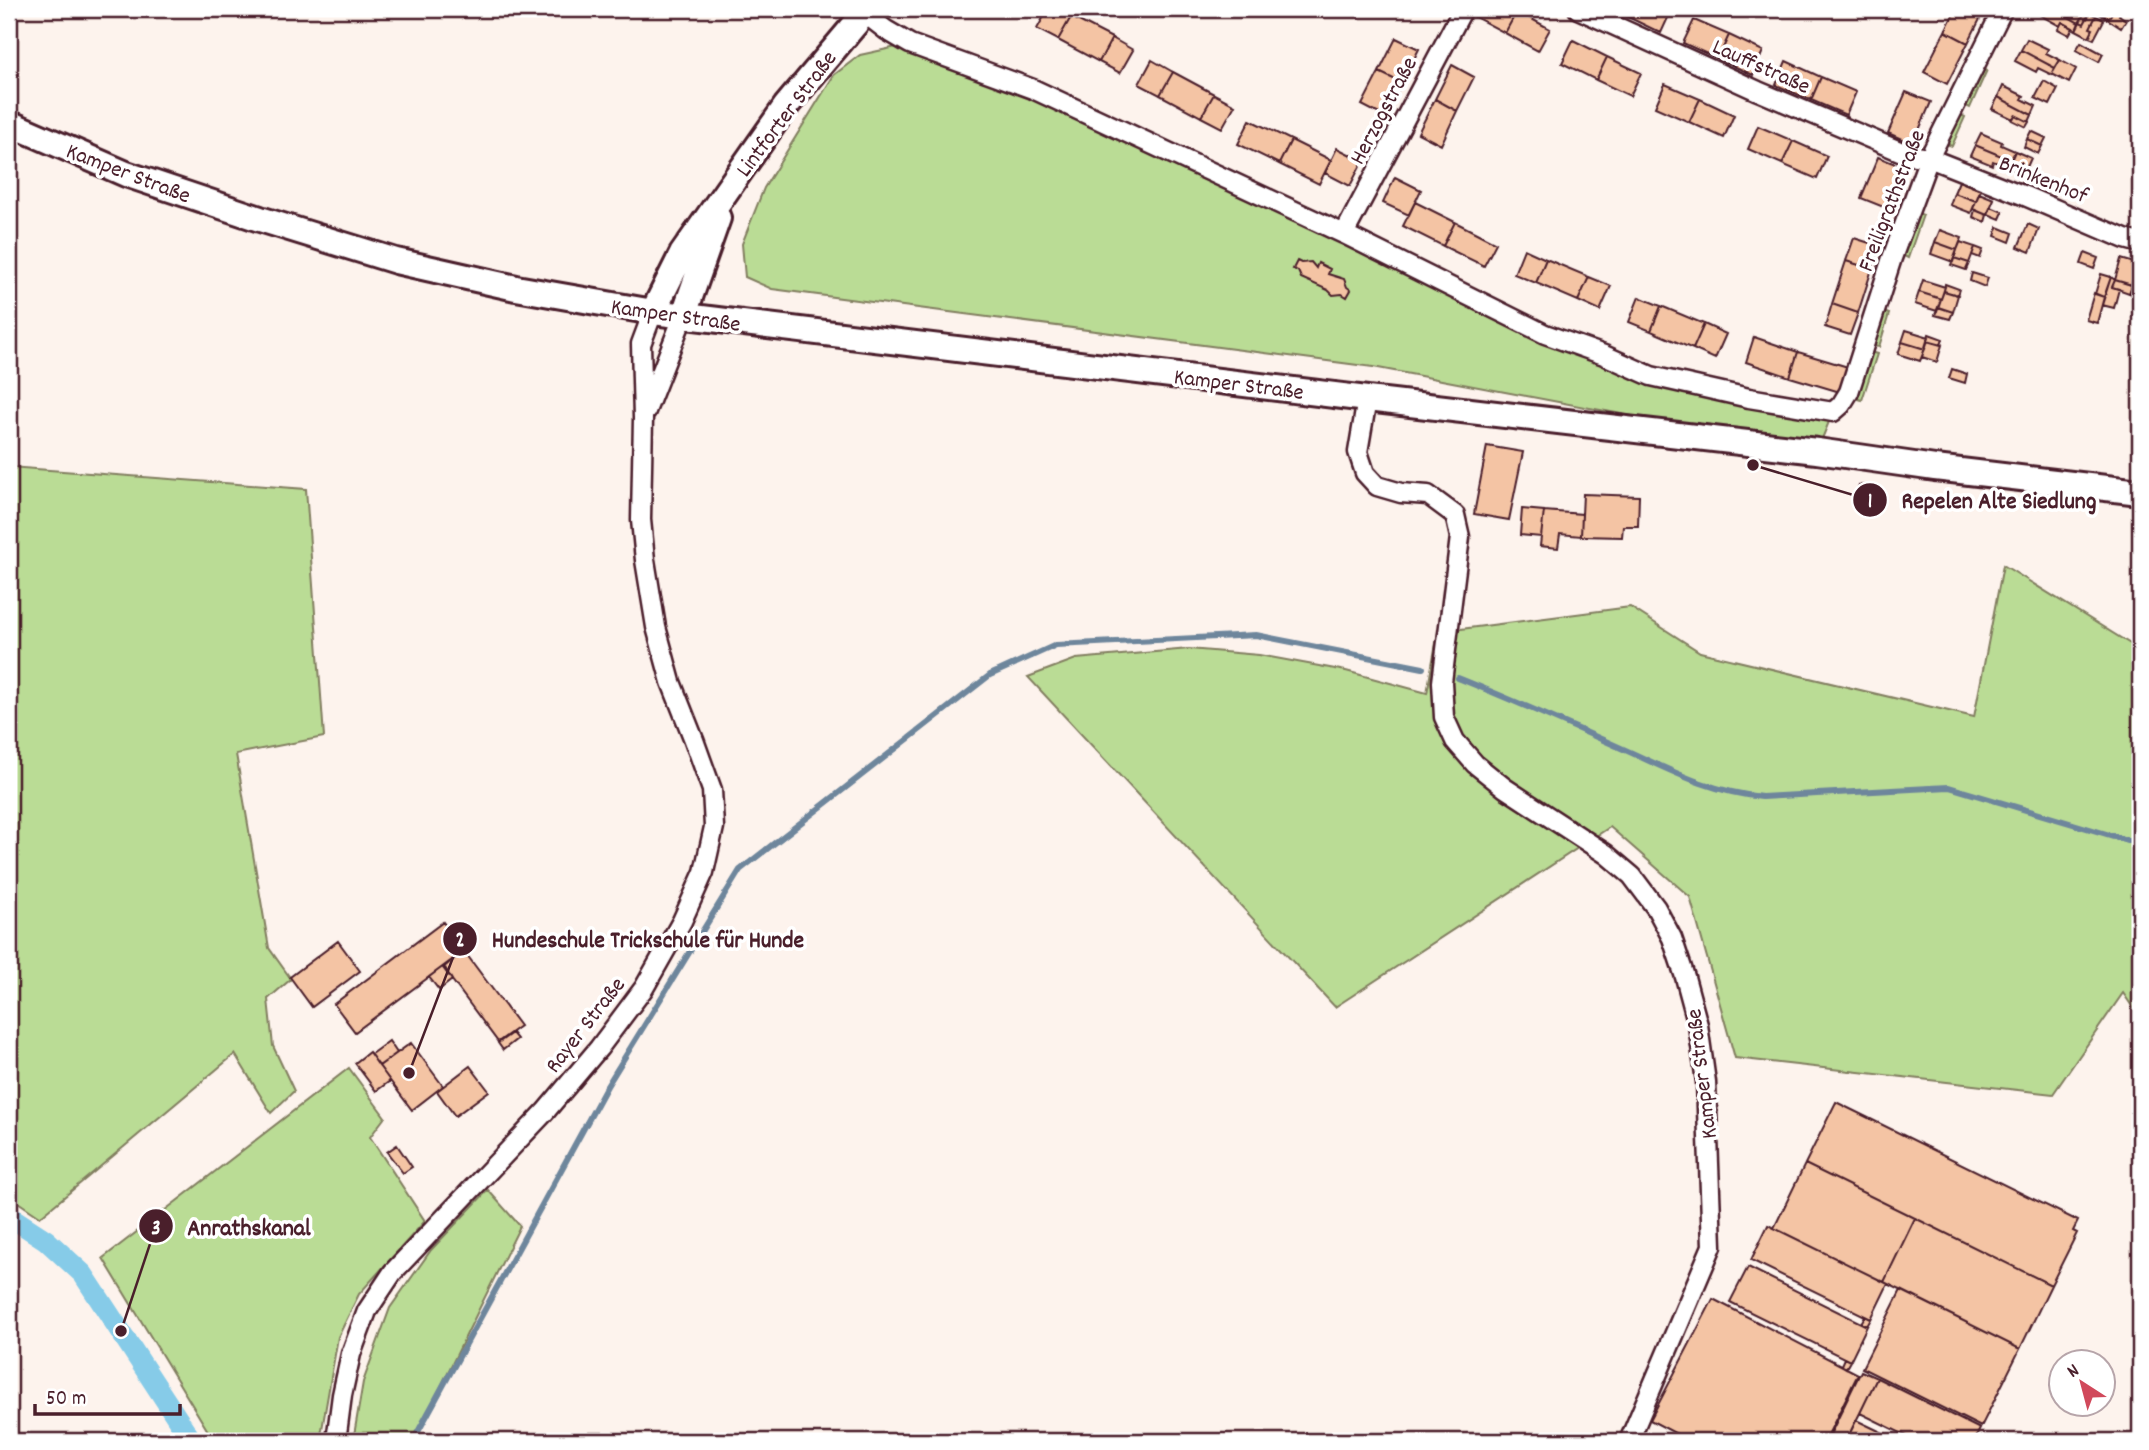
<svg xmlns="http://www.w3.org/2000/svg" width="2149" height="1450" font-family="Dekko,sans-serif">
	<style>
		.green { fill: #badc95; stroke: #827e60; stroke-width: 2 }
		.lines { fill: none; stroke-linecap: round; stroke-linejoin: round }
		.stream { stroke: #6e869c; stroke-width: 6 }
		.canal { stroke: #86cbe8; stroke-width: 21 }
		.building { fill: #f4c4a4; stroke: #4a1f2b; stroke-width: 2 }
		.street-casing { stroke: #4a1f2b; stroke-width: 23 }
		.secondary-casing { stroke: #4a1f2b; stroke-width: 30 }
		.street { stroke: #fff; stroke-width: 18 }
		.secondary { stroke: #fff; stroke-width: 24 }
		.labels { text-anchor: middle; stroke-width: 7; stroke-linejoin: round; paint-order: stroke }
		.street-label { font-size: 23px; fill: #4a1f2b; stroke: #fff }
		.leader { fill: none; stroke: #4a1f2b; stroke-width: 2.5 }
		.callout-dot { fill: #4a1f2b; stroke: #fff; stroke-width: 2.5 }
		.mark-label { font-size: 21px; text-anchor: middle; font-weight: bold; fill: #fff }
		.callout-label { font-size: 24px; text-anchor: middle; font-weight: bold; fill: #4a1f2b; stroke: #fff; stroke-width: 7; stroke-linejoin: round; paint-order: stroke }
	</style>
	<rect width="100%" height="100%" fill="#fdf3ed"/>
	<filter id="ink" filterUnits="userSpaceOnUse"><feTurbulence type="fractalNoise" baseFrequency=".0143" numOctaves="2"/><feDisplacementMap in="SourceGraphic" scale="14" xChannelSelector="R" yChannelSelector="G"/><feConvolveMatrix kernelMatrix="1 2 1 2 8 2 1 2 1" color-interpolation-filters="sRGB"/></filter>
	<g filter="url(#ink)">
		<path class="green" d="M910,44L1033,89L1627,367L1833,412L1817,451L1373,367L772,289L745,277L742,244L764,188L834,75L860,55Z
			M1982,68L1987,70L1970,108L1964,105Z
			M1959,114L1965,117L1952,146L1946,144Z
			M1917,213L1923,215L1908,258L1902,255Z
			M1883,312L1889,314L1879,347L1872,346Z
			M1870,352L1877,354L1862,400L1855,398Z
			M9,467L306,489L324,737L236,754L269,948L291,979L268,999L273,1046L294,1091L271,1113L235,1054L40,1217L9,1196Z
			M2003,565L2140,650V1018L2123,993L2053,1094L1735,1058L1690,897L1610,827L1335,1007L1028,677L1076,659L1189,649L1259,655L1346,671L1427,693L1438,632L1630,607L1700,652L1974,717Z
			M349,1068L385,1117L370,1137L425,1221L359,1294L338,1337L320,1441H214L103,1258Z
			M488,1190L520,1226L414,1441H353L363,1382L390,1308L431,1250Z"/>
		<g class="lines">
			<path class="stream" d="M1458,678C1513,700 1567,724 1621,748C1668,769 1709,792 1762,797L1949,787L2140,844
				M413,1441L607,1086L740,870L990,675L1056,645L1256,635L1423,668"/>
			<path class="canal" d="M9,1216L46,1240L83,1274L192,1441"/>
		</g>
		<path class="building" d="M1048,9H1057L1071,17L1058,40L1037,29Z
			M1475,9H1513L1517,11L1505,33L1471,15Z
			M1610,9H1630L1626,16Z
			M1630,9H1672L1661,33L1626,16Z
			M1956,9H1985L1968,43L1945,31Z
			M2043,9H2055L2079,23L2076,30L2062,22L2060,26L2040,15Z
			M2055,9H2074L2084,14L2079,23Z
			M2074,9L2091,10L2084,24L2080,22L2084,14Z
			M2092,9H2097L2095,11L2109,18L2114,9H2123L2119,15L2126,20L2121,28Z
			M2097,9H2114L2109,18L2095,11Z
			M1517,11L1550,29L1538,51L1505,33Z
			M2090,13L2096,16L2090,28L2093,29L2089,37L2076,30L2080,22L2084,24Z
			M2096,16L2104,20L2094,39L2089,37L2093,29L2090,28Z
			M1071,17L1112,38L1099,62L1058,40Z
			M1694,20L1729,35L1718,59L1683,43Z
			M2062,22L2073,28L2069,35L2058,29Z
			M1945,31L1968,43L1947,84L1924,72Z
			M1729,35L1763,51L1753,75L1718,59Z
			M1112,38L1133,50L1120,73L1099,62Z
			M1396,38L1419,49L1402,83L1379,72Z
			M2027,39L2048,49L2046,53L2060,60L2055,68L2021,50Z
			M1573,40L1607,57L1596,80L1562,63Z
			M2081,42L2103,54L2099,62L2076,50Z
			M2021,50L2055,68L2052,75L2038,68L2036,72L2015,61Z
			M1607,57L1641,73L1630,96L1596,80Z
			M1152,60L1173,72L1160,95L1139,84Z
			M2060,60L2076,69L2069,83L2052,74Z
			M1786,61L1821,77L1811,100L1776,85Z
			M1452,65L1474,77L1457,111L1435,99Z
			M1173,72L1214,94L1201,117L1160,95Z
			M1379,72L1402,83L1385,117L1362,105Z
			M1821,77L1856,92L1846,115L1811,100Z
			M2044,81L2058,89L2050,105L2035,98Z
			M1665,84L1700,99L1689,122L1655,107Z
			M2003,86L2024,96L2022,99L2036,106L2032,115L1998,97Z
			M1906,92L1931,102L1913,144L1888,133Z
			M1214,94L1235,105L1222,128L1201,117Z
			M1998,97L2032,115L2029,122L2015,115L2013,119L1992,109Z
			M1435,99L1457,111L1441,145L1418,133Z
			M1700,99L1734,115L1724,138L1689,122Z
			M2015,115L2029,122L2026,127L2012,120Z
			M1250,120L1291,140L1279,164L1238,144Z
			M1758,126L1793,141L1782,164L1748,149Z
			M2031,131L2046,138L2042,146L2027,139Z
			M1981,133L2002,142L2001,145L2015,151L2011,160L1975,145Z
			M2027,139L2042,146L2038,154L2024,147Z
			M1291,140L1331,160L1319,184L1279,164Z
			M1793,141L1827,156L1817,179L1782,164Z
			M1975,145L2011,160L2008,167L1993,161L1992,165L1970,156Z
			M1337,148L1363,161L1350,186L1325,173Z
			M2015,151L2031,158L2027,167L2018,162L2014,170L2008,167Z
			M1878,157L1903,167L1886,208L1861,198Z
			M1395,177L1421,190L1409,215L1383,203Z
			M1959,181L1981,190L1976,201L1954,193Z
			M1954,193L1976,201L1971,213L1950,205Z
			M1979,193L1994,199L1987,215L1973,209Z
			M1415,202L1455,222L1443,246L1403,226Z
			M1991,207L2003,212L2000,219L1988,214Z
			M1975,210L1987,215L1985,222L1973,217Z
			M1455,222L1496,243L1484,266L1443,246Z
			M2028,224L2039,229L2030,252L2018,247Z
			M1998,227L2013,233L2010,242L1995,236Z
			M1940,230L1962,238L1957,250L1935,242Z
			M1854,238L1879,246L1872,269L1846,261Z
			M1935,242L1957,250L1953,262L1931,254Z
			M1960,242L1975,247L1969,263L1954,258Z
			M1975,247L1983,250L1980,258L1972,255Z
			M1524,249L1546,259L1536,283L1514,274Z
			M2085,253L2098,258L2094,269L2081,264Z
			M1954,258L1969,263L1966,270L1951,265Z
			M1546,259L1589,277L1578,301L1536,283Z
			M2121,259L2138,264L2131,285L2115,280Z
			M1297,261L1301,263L1311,262L1316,268L1318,263L1330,269L1328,274L1344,279L1347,287L1351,290L1347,297L1342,294L1333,295L1328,290L1301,278L1298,271L1293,269Z
			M1846,261L1872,269L1858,313L1832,304Z
			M2138,264L2140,265V288L2131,285Z
			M1972,273L1988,278L1985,287L1970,281Z
			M2101,274L2111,277L2104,297L2095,294Z
			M1589,277L1611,286L1600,311L1578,301Z
			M2111,277L2115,280L2112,287L2119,289L2114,308L2102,305Z
			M1923,280L1945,287L1941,299L1919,292Z
			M2115,280L2132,285L2129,293L2112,287Z
			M1945,284L1959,289L1957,295L1944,291Z
			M2132,285L2140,288V296L2129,293Z
			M1944,291L1958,295L1953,312L1938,307Z
			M1919,292L1941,299L1937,311L1915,304Z
			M2094,293L2104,297L2097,323L2086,320Z
			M1639,297L1661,306L1651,331L1629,322Z
			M1832,304L1858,313L1850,335L1825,327Z
			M1661,306L1704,324L1693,349L1651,331Z
			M1938,307L1953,312L1950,319L1935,315Z
			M1704,324L1726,334L1715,359L1693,349Z
			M1906,330L1929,337L1925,349L1902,342Z
			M1929,334L1943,339L1941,345L1927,341Z
			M1754,337L1798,352L1790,377L1746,362Z
			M1927,341L1942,345L1937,362L1922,357Z
			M1902,342L1925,349L1920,361L1898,354Z
			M1798,352L1848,367L1840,392L1790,377Z
			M1952,369L1967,374L1965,383L1949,378Z
			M1487,446L1523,452L1509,520L1474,514Z
			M1859,485L1875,488L1868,512L1857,510L1859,498H1856Z
			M1583,494L1639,496L1638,526H1623L1622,537L1581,536Z
			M1522,509L1544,511L1541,537L1520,535Z
			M1544,511L1582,514L1581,536L1560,534L1558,548L1540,546Z
			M443,922L464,951L355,1032L334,1004Z
			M338,941L360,971L312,1007L290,977Z
			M464,951L520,1026L498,1042L443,968Z
			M444,966L452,980L439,990L429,977Z
			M512,1033L517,1039L503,1050L498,1043Z
			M389,1041L397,1053L379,1066L369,1052L371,1054Z
			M411,1043L443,1086L412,1110L379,1066Z
			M369,1052L390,1081L376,1091L355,1063Z
			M470,1066L489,1091L455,1116L437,1091Z
			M1836,1102L2078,1221L2073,1231L2077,1233L2051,1285L1805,1164Z
			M397,1145L412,1167L403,1173L387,1152Z
			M1805,1164L1915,1218L1884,1282L1774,1228Z
			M1915,1218L2051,1285L2020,1349L1884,1282Z
			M1768,1225L1888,1284L1871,1319L1751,1260Z
			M1748,1267L1867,1326L1850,1361L1730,1302Z
			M1901,1290L2020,1349L1981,1427L1862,1368Z
			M1713,1299L1858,1374L1825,1441H1690L1650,1420Z
			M1865,1316L1871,1319L1867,1326L1861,1323Z
			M1844,1358L1850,1361L1846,1368L1841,1365Z
			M1861,1371L1877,1378L1860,1413L1846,1441H1827Z
			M1877,1378L1980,1429L1974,1441H1917L1860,1413Z
			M1856,1420L1900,1441H1846Z"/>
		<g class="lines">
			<defs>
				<path id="street" d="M1578,9L1758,91L1909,155L1929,158L2025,196L2125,239L2140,243
					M864,13L886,30L910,44L1033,89L1344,234L1545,334L1604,355L1651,376L1749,398L1833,412L1841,405L1849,392L1892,258L1929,158L2003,9
					M1344,234L1463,9
					M1367,399L1358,452L1365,473L1377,486L1401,493L1428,495L1455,515L1460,537L1442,682L1444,717L1455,741L1475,764L1505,788L1606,854L1632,876L1656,908L1672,938L1685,977L1698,1025L1706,1082L1712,1246L1629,1441
					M646,411L683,317
					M336,1441L342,1395L351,1354L367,1311L393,1272L545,1112L599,1048L644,988L682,921L704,872L714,827L712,790L694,740L671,682L656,627L645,560L641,520L643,418L641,344L653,312"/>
				<path id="secondary" d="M9,123L126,174L260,219L396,261L516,288L653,312L1367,399L1817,451L1935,468L2140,492
					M653,312L682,254L786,106L868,9
					M683,317L718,218"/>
			</defs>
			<use href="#street" class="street-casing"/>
			<use href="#secondary" class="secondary-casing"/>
			<use href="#street" class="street"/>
			<use href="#secondary" class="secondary"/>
		</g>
	</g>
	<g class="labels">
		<g class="street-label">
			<text transform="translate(1762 65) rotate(24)" y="8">Lauffstraße</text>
			<text transform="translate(1382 110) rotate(-62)" y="8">Herzogstraße</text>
			<text transform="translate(785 113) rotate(-53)" y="8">Lintforter Straße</text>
			<text transform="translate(129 172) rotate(21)" y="8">Kamper Straße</text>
			<text transform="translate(2044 178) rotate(22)" y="8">Brinkenhof</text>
			<text transform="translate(1890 200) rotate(-69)" y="8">Freiligrathstraße</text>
			<text transform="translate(676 314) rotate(8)" y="8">Kamper Straße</text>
			<text transform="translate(1239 383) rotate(7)" y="8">Kamper Straße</text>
			<text transform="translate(584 1024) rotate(-52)" y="8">Rayer Straße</text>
			<text transform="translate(1700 1074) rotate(-97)" y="8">Kamper Straße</text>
		</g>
	</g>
	<path class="leader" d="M1753 465L1870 500M409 1073L460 939M121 1331L156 1226"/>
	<g class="callout-dot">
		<circle cx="1753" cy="465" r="7"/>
		<circle cx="409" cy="1073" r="7"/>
		<circle cx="121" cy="1331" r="7"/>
		<circle cx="1870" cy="500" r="18"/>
		<circle cx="460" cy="939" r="18"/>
		<circle cx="156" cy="1226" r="18"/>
	</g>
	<g class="mark-label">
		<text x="1870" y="507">1</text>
		<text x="460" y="946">2</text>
		<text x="156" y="1234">3</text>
	</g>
	<g class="callout-label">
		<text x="1999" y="508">Repelen Alte Siedlung</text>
		<text x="648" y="947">Hundeschule Trickschule für Hunde</text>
		<text x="249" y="1235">Anrathskanal</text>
	</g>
	<rect width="2149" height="1450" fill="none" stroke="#fff" stroke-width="35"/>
	<rect x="18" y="18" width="2114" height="1415" fill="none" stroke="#4a1f2b" stroke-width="2.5" filter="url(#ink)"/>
	<g transform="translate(2082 1383) rotate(324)"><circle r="33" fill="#ffffff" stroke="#b7a5aa" stroke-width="2"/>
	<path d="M0-5L12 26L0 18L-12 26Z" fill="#d1495b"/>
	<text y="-10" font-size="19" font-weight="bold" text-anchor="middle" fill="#4a1f2b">N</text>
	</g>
	<path d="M35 1404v10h145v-10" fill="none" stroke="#4a1f2b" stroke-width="3.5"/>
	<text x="46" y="1404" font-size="21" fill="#4a1f2b" stroke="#ffffff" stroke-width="5" paint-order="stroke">50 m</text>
</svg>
